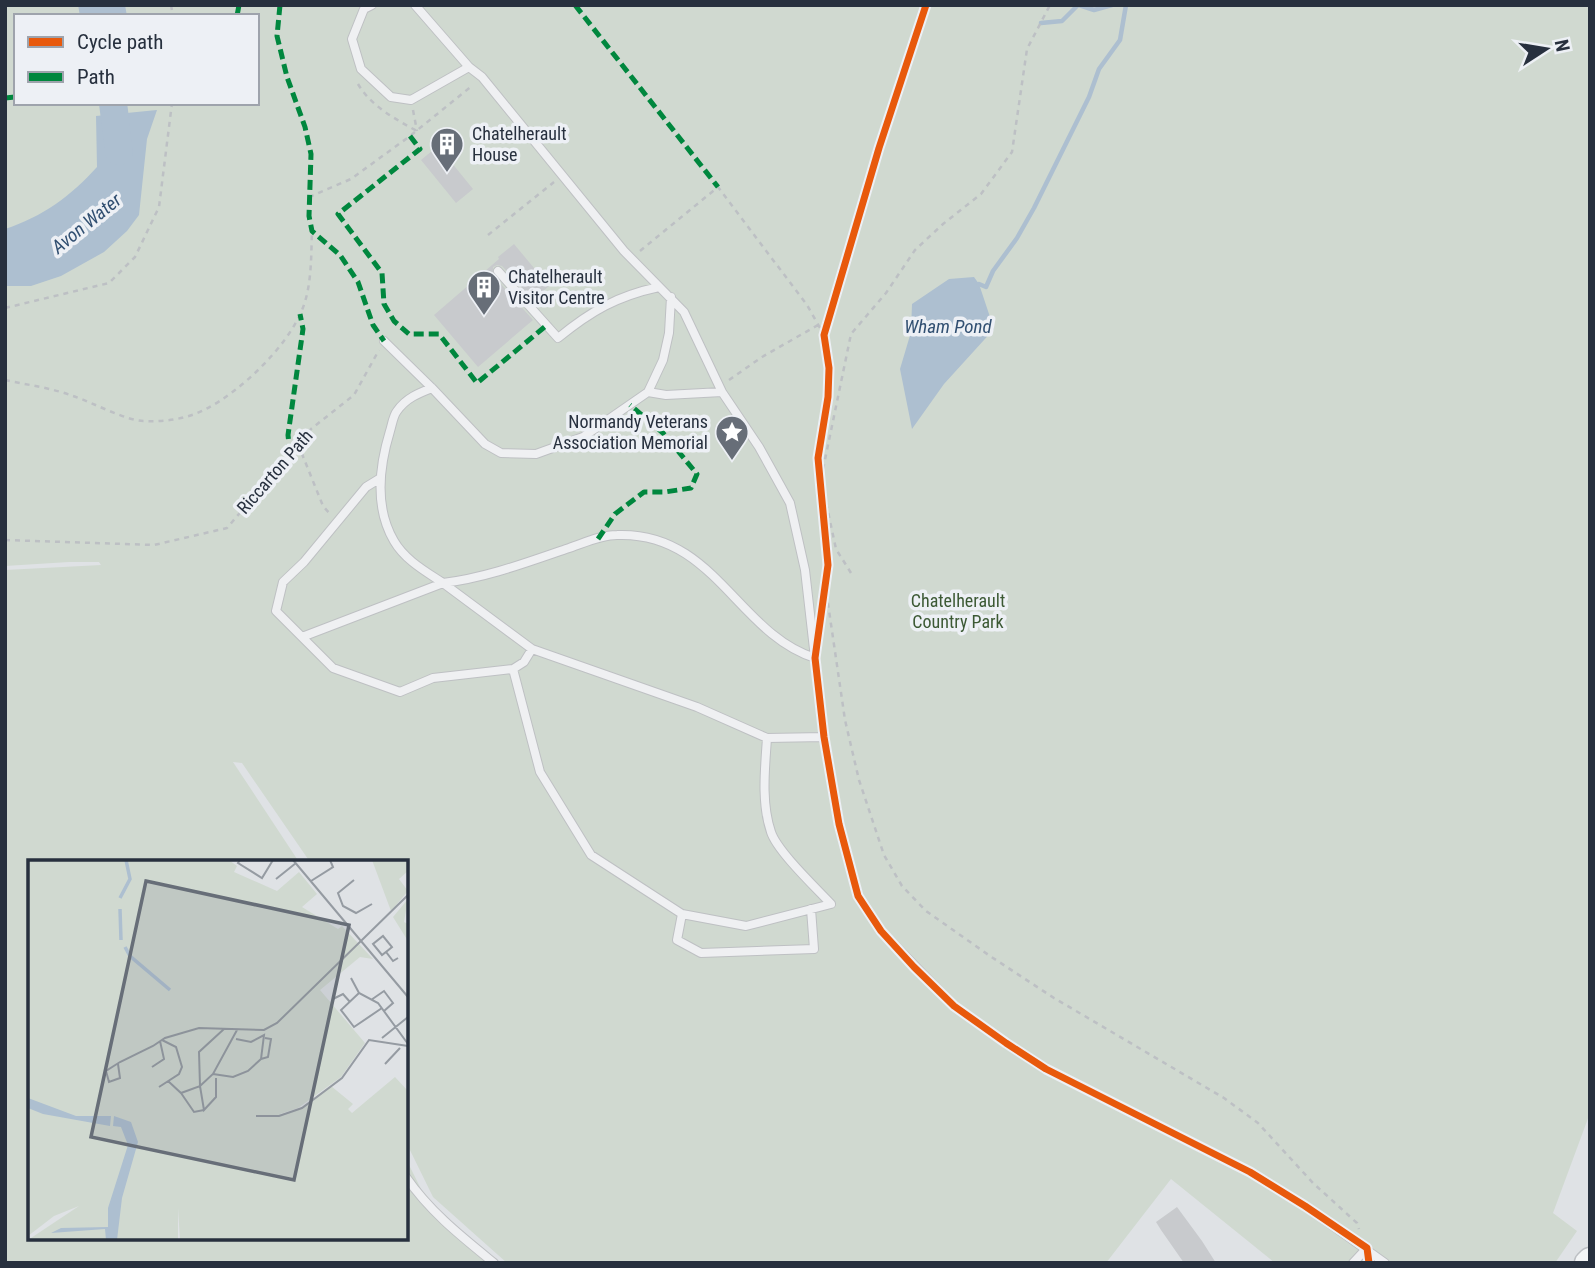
<svg xmlns="http://www.w3.org/2000/svg" width="1595" height="1268" font-family="'Roboto Condensed',sans-serif">
	<style>
		.green { fill: #d0d9d0; fill-rule: evenodd }
		.water { fill: #adbfd0 }
		.lines { fill: none; stroke-linecap: round; stroke-linejoin: round }
		.stream { stroke: #adbfd0; stroke-width: 4.5 }
		.river { stroke: #adbfd0; stroke-width: 28 }
		.building { fill: #c8cacd }
		.service-casing { stroke: #bec0c3; stroke-width: 10 }
		.primary-casing { stroke: #bcbfc3; stroke-width: 27 }
		.path { stroke: #bdc0c4; stroke-width: 2.5; stroke-dasharray: 5 5; stroke-linecap: butt }
		.service { stroke: #eff0f2; stroke-width: 8 }
		.primary { stroke: #f3f5f6; stroke-width: 24 }
		.quiet { stroke: #00873e; stroke-width: 5; stroke-dasharray: 10 5; stroke-linecap: butt }
		.cycleway-casing { stroke: #edf0f5; stroke-width: 11 }
		.cycleway { stroke: #e8590c; stroke-width: 7 }
		.labels { text-anchor: middle; stroke-width: 7; stroke-linejoin: round; paint-order: stroke }
		.poi-label { font-size: 18px; fill: #27303e; stroke: #edf0f5; text-anchor: start }
		.street-label { font-size: 18px; fill: #27303e; stroke: #edf0f5 }
		.park-label { font-size: 18px; fill: #3c5934; stroke: #edf0f5 }
		.water-label { font-size: 19px; font-style: italic; fill: #314f71; stroke: #edf0f5 }
		.inset-river { fill: none; stroke: #adbfd0; stroke-width: 3.5 }
		.inset-road { fill: none; stroke: #959ba2; stroke-width: 2 }
		.view { fill: #676e78; fill-opacity: 0.15; stroke: #676e78; stroke-width: 3.5 }
		.inset-edge { fill: none; stroke: #27303e; stroke-width: 3.5 }
	</style>
	<rect width="100%" height="100%" fill="#dfe2e5"/>
	<path class="green" d="M5,5H1590V1113L1553,1213L1577,1231L1555,1263H1275L1171,1179L1106,1263H507L433,1197L406,1142V862H310L242,763L233,762L299,862H30V1238H406V1159L426,1199L497,1263H5V570L101,565L99,562H69L5,566ZM16,16H257V103H16Z"/>
	<path class="water" d="M78,5H125L127,16H80Z
		M157,110L147,139L139,215L127,231L104,252L61,276L31,286H5V229C42,217 71,196 97,167L96,116Z
		M974,277L979,284L994,329L944,384L912,429L900,369L911,332L912,304L949,279Z"/>
	<g class="lines">
		<path class="stream" d="M1079,5L1094,10L1112,5
			M1041,23L1062,21L1078,5
			M979,284L986,287L993,271L1017,238L1034,208L1089,97L1099,69L1120,40L1126,5"/>
		<path class="river" d="M113,103L119,151"/>
	</g>
	<path class="building" d="M438,146L473,189L456,203L421,160Z
		M514,244L549,286L533,300L502,266L497,265L493,267V275L533,320L478,367L434,315L499,259L498,257Z
		M1177,1207L1202,1241L1216,1263H1184L1161,1230L1156,1222Z"/>
	<g class="lines">
		<defs>
			<path id="service" d="M372,5L364,9L352,39L361,69L391,97L411,100L469,67
				M415,5L469,67L482,77L624,251L684,312L722,392L759,447L790,503L805,570L824,737L839,824L858,896L881,931L954,1006L1006,1043L1046,1069L1250,1172L1305,1206L1385,1263
				M498,271L558,338C591,311 617,296 659,287
				M384,341L432,388L485,444L501,453L536,454L583,437L648,392L663,360L669,333L671,297
				M432,388C419,393 406,398 397,411C393,416 392,425 390,431C379,467 374,507 394,541C405,560 425,571 443,583
				M648,392L666,395L722,392
				M443,583L302,637L333,668L400,692L433,678L513,669
				M302,637L276,611L283,582L304,562L366,487L379,479
				M532,649L524,662L513,669L540,772L591,855L682,914L746,926L831,904C816,888 777,851 771,832C761,803 765,768 767,738
				M815,658C738,634 714,531 617,535C600,535 582,544 566,549C525,563 485,578 443,583L532,649L697,707L767,738L824,737
				M682,914L677,940L701,953L814,949L811,909
				M406,1177C430,1212 462,1237 494,1263
				M1353,1263L1367,1248"/>
			<path id="primary" d="M1587,1263L1590,1260"/>
		</defs>
		<use href="#service" class="service-casing"/>
		<use href="#primary" class="primary-casing"/>
		<path class="path" d="M171,5L173,16
			M358,84C371,106 395,119 417,131
			M413,110L417,131
			M309,197L351,179L410,136L473,85
			M488,235L554,182
			M640,251L718,187L807,305L824,335
			M5,308L109,283L135,257L159,207L172,103
			M5,380C28,385 52,388 73,396C92,402 126,421 144,421C165,422 187,419 206,409C241,391 287,347 302,310C312,286 311,256 312,231
			M729,380L762,357L818,325
			M298,444L323,506L330,514
			M5,540L154,545L227,528L311,429L354,395L379,350
			M851,573L836,549L821,479L851,334L886,293L915,250L943,224L981,194L1012,152L1027,49L1050,5
			M825,583L845,720L859,780L884,855L902,886L926,911L990,956L1054,998L1224,1098L1258,1123L1313,1183L1357,1223L1359,1229"/>
		<use href="#service" class="service"/>
		<use href="#primary" class="primary"/>
		<path class="quiet" d="M280,5L277,36L287,77L305,127L311,154L309,216L312,231L340,255L358,282L373,325L384,341
			M575,5L718,187
			M237,16L239,5
			M5,98L16,97
			M410,136L420,149L338,214L382,273L384,304L394,321L409,334H439L477,383L547,325
			M290,454L288,435L303,329L300,314
			M598,539L615,514L644,492H665L691,488L697,474L663,433L630,405"/>
		<defs>
			<path id="cycleway" d="M926,5L879,148L824,335L829,368L828,397L818,458L828,565L815,658L824,737L839,824L858,896L881,931L914,967L954,1006L1006,1043L1046,1069L1250,1172L1305,1206L1367,1248L1369,1263"/>
		</defs>
		<use href="#cycleway" class="cycleway-casing"/>
		<use href="#cycleway" class="cycleway"/>
	</g>
	<defs>
		<symbol id="building-pin" viewBox="-11 -11 22 30"><path d="M0 17L-7.5 6A9.5 9.5 0 1 1 7.5 6Z" fill="#676e78" stroke="#edf0f5"/><path d="M-4-6H4V6H1V3H-1V6H-4ZM-2.5-4.3h1.7v1.8h-1.7ZM.8-4.3h1.7v1.8H.8ZM-2.5-1h1.7V.8h-1.7ZM.8-1h1.7V.8H.8Z" fill="#fff"/></symbol>
		<symbol id="sight-pin" viewBox="-11 -11 22 30"><path d="M0 17L-7.5 6A9.5 9.5 0 1 1 7.5 6Z" fill="#676e78" stroke="#edf0f5"/><path d="M0-6L1.8-2.2L6-1.7L2.9 1.2L3.7 5.4L0 3.3L-3.7 5.4L-2.9 1.2L-6-1.7L-1.8-2.2Z" fill="#fff"/></symbol>
	</defs>
	<g fill-rule="evenodd">
		<use href="#building-pin" x="428" y="125" width="38" height="52"/>
		<use href="#building-pin" x="465" y="268" width="38" height="52"/>
		<use href="#sight-pin" x="713" y="413" width="38" height="52"/>
	</g>
	<g class="labels">
		<g class="poi-label">
			<text x="472" y="140">Chatelherault<tspan x="472" dy="21">House</tspan></text>
			<text x="508" y="283">Chatelherault<tspan x="508" dy="21">Visitor Centre</tspan></text>
			<text x="708" y="428" text-anchor="end">Normandy Veterans<tspan x="708" dy="21">Association Memorial</tspan></text>
		</g>
		<g class="street-label">
			<text transform="translate(275 472) rotate(-49)" y="6">Riccarton Path</text>
		</g>
		<g class="park-label">
			<text x="958" y="607">Chatelherault<tspan x="958" dy="21">Country Park</tspan></text>
		</g>
		<g class="water-label">
			<text transform="translate(86 223) rotate(-39)" y="7">Avon Water</text>
			<text x="948" y="333">Wham Pond</text>
		</g>
	</g>
	<g transform="translate(28 860)">
		<rect width="380" height="380" fill="#dfe2e5"/>
		<path d="M0,0H201L209,6L206,12L249,31L271,12L289,34L274,47L310,69L314,66L345,99L332,97L292,130L337,183L313,217L270,248L249,255L270,250L303,226L325,244L320,249L324,253L367,217L380,231V380H152L150,348V380H0L51,346L26,356L0,376ZM344,0H380V11L371,19L380,31L363,51ZM380,39L376,62L380,64V81L365,57Z" fill="#d0d9d0"/>
		<path d="M0,238L48,256H83L82,266L15,254L0,248ZM86,256L103,262L110,282L94,338L89,380H78L77,369L23,373L33,368L80,367V348L100,285L93,267L85,266Z" fill="#adbfd0"/>
		<path class="inset-river" d="M92,38L102,19L98,0M92,49L93,80M97,87L102,96L142,130"/>
		<path class="inset-road" d="M212,0L210,3L234,18L245,0M265,0L380,137M248,19L268,3M326,20L310,33L315,46L328,53L344,44M283,21L305,7L302,0M358,92L364,87L355,76L345,84L354,95L358,92L365,101L370,98M323,118L331,133L350,143L380,184M331,133L313,150L326,167L354,148M305,139L315,134L322,142M343,140L356,131L365,143L356,151M196,169L171,192L172,226L185,214L209,170M354,178L380,157M233,199L240,197L243,179L237,178M90,204L92,218L81,222L78,211L92,202L125,186L137,178L171,168L236,170L249,163L380,35M357,204L372,188M124,207L136,199L132,181M185,214L205,217L220,211L233,199L236,175L223,182L208,179M140,221L153,233L172,226L176,250L188,237V218M131,227L151,214L154,207L148,187L134,180M153,233L166,252L176,250M228,256H251L274,248L314,218L341,180L380,186"/>
		<path class="view" d="M118,21L321,65L266,320L63,277Z"/>
		<rect width="380" height="380" class="inset-edge"/>
	</g>
	<rect width="1595" height="1268" fill="none" stroke="#27303e" stroke-width="14"/>
	<rect x="14" y="14" width="245" height="91" fill="#edf0f5" stroke="#9ea3ac" stroke-width="2"/>
	<rect x="28" y="37" width="35" height="10" fill="#e8590c" stroke="#9ea3ac" stroke-width="2"/>
	<text x="77" y="49" font-size="21" fill="#27303e">Cycle path</text>
	<rect x="28" y="72" width="35" height="10" fill="#00873e" stroke="#9ea3ac" stroke-width="2"/>
	<text x="77" y="84" font-size="21" fill="#27303e">Path</text>
	<g transform="translate(1546 49) rotate(78)" stroke="#edf0f5" stroke-width="5" paint-order="stroke">
	<path d="M0-5L12 26L0 18L-12 26Z" fill="#27303e"/>
	<text y="-10" font-size="19" font-weight="bold" text-anchor="middle" fill="#27303e">N</text>
	</g>
</svg>
